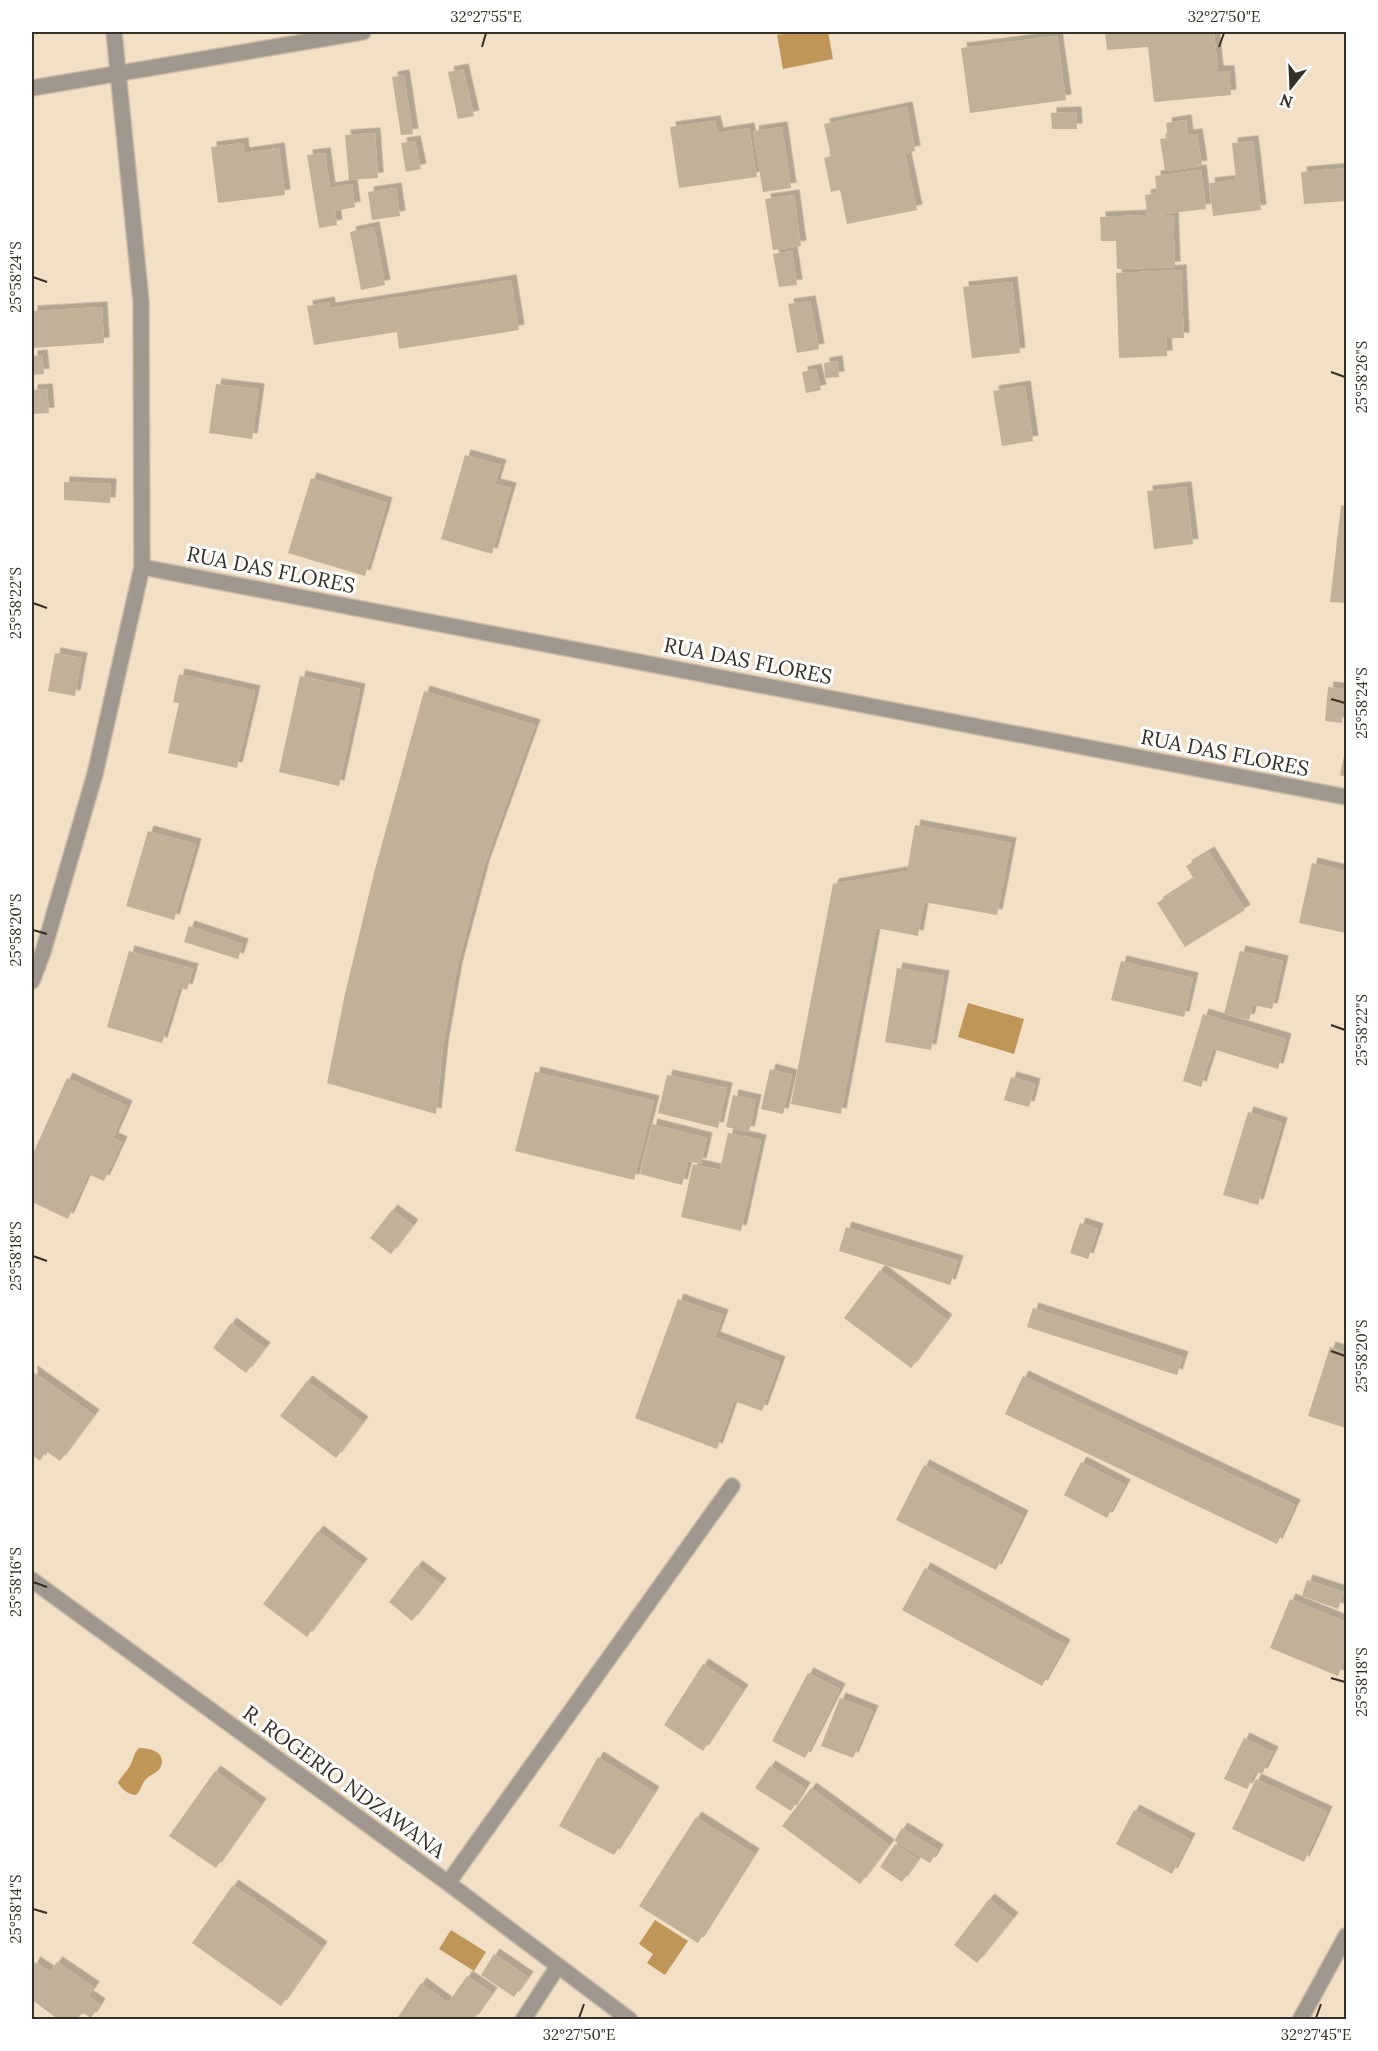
<svg xmlns="http://www.w3.org/2000/svg" width="1378" height="2051" font-family="Lora,serif">
	<style>
		.water { fill: #bf9558 }
		.building { fill: #c2b199; filter: url(#shadow) }
		.lines { fill: none; stroke-linecap: round; stroke-linejoin: round }
		.minor-casing { stroke: #ccbca6; stroke-width: 18 }
		.minor { stroke: #a0988e; stroke-width: 15 }
		.ticks { fill: none; stroke: #362f25; stroke-width: 2 }
		.labels { text-anchor: middle; stroke-width: 6; stroke-linejoin: round; paint-order: stroke }
		.street-label { font-size: 21px; fill: #362f25; stroke: #fff }
		.neatline { fill: none; stroke: #362f25; stroke-width: 2 }
		.ticks-label { font-size: 15px; text-anchor: middle; fill: #362f25 }
	</style>
	<defs>
		<filter id="shadow"><feDropShadow dx="5.5" dy="-5.5" stdDeviation="0" flood-color="#0004"/></filter>
	</defs>
	<rect width="100%" height="100%" fill="#f1dfc6"/>
	<path class="water" d="M798,32H828L833,59L783,69L777,35Z
		M968,1003L1024,1019L1014,1054L958,1037Z
		M139,1748C150,1748 166,1752 161,1766C159,1773 151,1774 146,1779C141,1784 142,1790 136,1795C127,1794 123,1790 118,1783C121,1776 126,1773 130,1766C134,1759 133,1754 139,1748Z
		M655,1920L688,1941L665,1975L647,1963L653,1954L639,1944Z
		M451,1930L486,1952L474,1971L439,1949Z"/>
	<path class="building" d="M1105,32H1214L1218,71H1229L1231,95L1154,102L1148,47L1107,50Z
		M1057,36L1066,100L970,113L961,48Z
		M463,69L474,116L458,119L448,72Z
		M404,75L413,134L401,135L392,77Z
		M907,107L915,151L905,153L917,210L847,224L840,190L831,192L824,158L831,156L824,124Z
		M1076,112L1077,129H1052L1051,113Z
		M1186,120L1188,135L1197,134L1202,166L1165,171L1160,139L1168,138L1166,123Z
		M715,121L718,133L749,128L757,177L679,188L670,127Z
		M782,127L791,188L763,192L753,131Z
		M375,133L378,178L349,180L345,135Z
		M415,141L421,169L406,172L401,143Z
		M1253,141L1261,210L1213,216L1209,183L1236,180L1232,143Z
		M243,143L244,153L279,148L285,195L218,203L211,147Z
		M325,153L330,188L352,184L355,207L335,211L337,225L319,228L307,155Z
		M1346,168V201L1304,204L1301,172Z
		M1201,170L1206,209L1154,215H1173L1175,267L1117,269L1116,241H1101L1100,217L1147,215L1145,195L1157,193L1155,176Z
		M396,188L400,216L372,220L368,192Z
		M794,195L801,246L773,250L765,199Z
		M374,227L385,285L361,290L350,232Z
		M792,251L797,285L779,287L773,254Z
		M1181,270L1184,338H1166L1167,356L1119,358L1116,273Z
		M511,280L519,330L399,349L397,332L314,345L307,306L329,302L330,308Z
		M1012,282L1020,353L972,358L963,287Z
		M810,301L819,349L797,353L788,304Z
		M102,307L104,343L32,348V311Z
		M42,355L44,374L32,375V356Z
		M837,361L839,377L825,378L824,363Z
		M816,369L821,390L806,393L802,372Z
		M216,384L259,389L252,439L209,433Z
		M1025,386L1033,441L1002,446L993,391Z
		M47,389L49,413L32,414V390Z
		M465,455L501,465L495,484L511,488L492,554L441,539Z
		M311,478L387,503L365,576L288,553Z
		M64,482L111,484L110,503L64,500Z
		M1186,487L1193,544L1154,549L1147,491Z
		M1341,505L1346,506V603L1330,602Z
		M55,653L82,658L75,696L48,691Z
		M179,674L255,691L237,768L168,753L179,703L173,702Z
		M300,676L360,689L339,786L279,772Z
		M1328,687L1346,689V712H1343L1342,723L1325,721Z
		M424,691L535,725L484,866L457,968L443,1047L436,1114L327,1083L345,994L374,873Z
		M1344,756L1346,757V777L1340,775Z
		M915,825L1011,843L997,915L924,902L918,936L876,928L841,1114L791,1104L833,884L907,871Z
		M148,831L196,844L174,920L126,906Z
		M1209,852L1245,910L1185,947L1157,903L1194,879L1186,866Z
		M1312,863L1346,871V933L1299,923Z
		M189,926L243,944L238,959L184,942Z
		M129,951L193,969L187,990L179,987L162,1043L107,1027Z
		M1240,951L1283,961L1272,1009L1253,1005L1249,1020L1224,1014Z
		M1121,961L1193,978L1184,1017L1111,1000Z
		M897,968L944,976L931,1050L885,1042Z
		M1203,1014L1286,1039L1278,1069L1213,1049L1201,1087L1183,1081Z
		M770,1069L792,1075L783,1114L761,1109Z
		M535,1072L654,1101L634,1180L515,1151Z
		M667,1075L727,1088L718,1128L658,1113Z
		M1011,1077L1035,1084L1029,1107L1004,1100Z
		M67,1078L127,1106L113,1138L122,1142L104,1181L88,1174L68,1219L32,1202V1156Z
		M733,1095L756,1100L749,1132L726,1127Z
		M1248,1112L1282,1123L1258,1205L1223,1195Z
		M652,1124L707,1138L701,1164L688,1161L682,1185L640,1174Z
		M728,1133L761,1140L741,1231L681,1217L693,1164L720,1170Z
		M392,1210L413,1225L391,1254L370,1238Z
		M1080,1223L1098,1229L1088,1259L1070,1253Z
		M846,1227L958,1261L950,1285L839,1251Z
		M880,1270L947,1320L911,1368L844,1318Z
		M678,1299L723,1315L715,1337L780,1362L762,1411L734,1401L717,1449L635,1418Z
		M1033,1308L1183,1357L1177,1375L1027,1327Z
		M231,1323L265,1348L246,1373L213,1348Z
		M1330,1347L1346,1352V1428L1308,1416Z
		M32,1371L94,1415L60,1461L46,1451L40,1461L32,1455Z
		M1023,1376L1295,1505L1277,1544L1005,1414Z
		M307,1381L363,1422L336,1458L280,1416Z
		M1081,1462L1125,1485L1107,1518L1064,1495Z
		M924,1465L1023,1516L996,1570L896,1520Z
		M318,1531L362,1564L307,1637L263,1604Z
		M417,1566L441,1584L412,1621L389,1602Z
		M925,1568L1065,1645L1042,1686L902,1610Z
		M1307,1580L1344,1592L1338,1609L1302,1596Z
		M1290,1599L1346,1622V1656L1338,1676L1270,1648Z
		M703,1664L743,1690L703,1751L664,1725Z
		M808,1673L840,1689L805,1758L772,1741Z
		M840,1698L873,1711L853,1758L821,1746Z
		M1244,1738L1273,1752L1262,1774L1256,1771L1247,1789L1224,1779Z
		M598,1757L654,1792L614,1855L559,1826Z
		M770,1766L805,1788L791,1811L755,1788Z
		M215,1771L261,1804L216,1868L169,1836Z
		M1256,1779L1327,1812L1304,1862L1232,1829Z
		M811,1788L889,1845L860,1884L782,1826Z
		M1134,1810L1190,1839L1172,1874L1116,1844Z
		M696,1817L754,1854L698,1943L639,1906Z
		M902,1828L938,1850L930,1863L894,1841Z
		M895,1844L918,1859L902,1882L880,1867Z
		M233,1885L322,1947L281,2006L192,1943Z
		M989,1899L1013,1918L977,1963L954,1945Z
		M494,1954L528,1977L514,1997L481,1975Z
		M35,1962L50,1972L57,1962L94,1987L88,1996L100,2004L91,2018L82,2012L77,2020H59L32,2000V1989L34,1985L32,1983V1967Z
		M467,1976L492,1993L473,2020H396L421,1983L448,2003Z"/>
	<g class="lines">
		<defs>
			<path id="minor" d="M32,88L363,32
				M142,567L1346,797
				M32,981L43,952L95,774L142,567L141,301L114,32
				M32,1580L448,1883L630,2020
				M448,1883L732,1486
				M523,2020L558,1966
				M1300,2020L1346,1936"/>
		</defs>
		<use href="#minor" class="minor-casing"/>
		<use href="#minor" class="minor"/>
	</g>
	<path class="ticks" d="M482,47L486,33M1219,47L1224,33M33,277L47,282M1331,372L1345,377M33,603L47,608M1331,699L1345,703M33,930L47,934M1331,1025L1345,1030M33,1256L47,1261M1331,1351L1345,1356M33,1582L47,1587M1331,1678L1345,1682M33,1909L47,1913M579,2018L584,2004M1316,2018L1321,2004"/>
	<g class="labels">
		<g class="street-label">
			<text transform="translate(271 570) rotate(11)" y="7">RUA DAS FLORES</text>
			<text transform="translate(748 661) rotate(11)" y="7">RUA DAS FLORES</text>
			<text transform="translate(1225 753) rotate(11)" y="7">RUA DAS FLORES</text>
			<text transform="translate(344 1782) rotate(36)" y="7">R. ROGERIO NDZAWANA</text>
		</g>
	</g>
	<rect width="1378" height="2051" fill="none" stroke="#ffffff" stroke-width="66"/>
	<g transform="translate(1291 87) rotate(198)" stroke="#ffffff" stroke-width="4.5" paint-order="stroke">
	<path d="M0-4.5L10 22L0 15L-10 22Z" fill="#362f25"/>
	<text y="-9" font-size="16" font-weight="bold" text-anchor="middle" fill="#362f25">N</text>
	</g>
	<rect x="33" y="33" width="1312" height="1985" class="neatline"/>
	<g class="ticks-label">
		<text x="486" y="22">32°27'55"E</text>
		<text x="1224" y="22">32°27'50"E</text>
		<text transform="translate(16 277) rotate(-90)" y="5">25°58'24"S</text>
		<text transform="translate(1362 377) rotate(-90)" y="5">25°58'26"S</text>
		<text transform="translate(16 603) rotate(-90)" y="5">25°58'22"S</text>
		<text transform="translate(1362 703) rotate(-90)" y="5">25°58'24"S</text>
		<text transform="translate(16 930) rotate(-90)" y="5">25°58'20"S</text>
		<text transform="translate(1362 1030) rotate(-90)" y="5">25°58'22"S</text>
		<text transform="translate(16 1256) rotate(-90)" y="5">25°58'18"S</text>
		<text transform="translate(1362 1356) rotate(-90)" y="5">25°58'20"S</text>
		<text transform="translate(16 1582) rotate(-90)" y="5">25°58'16"S</text>
		<text transform="translate(1362 1682) rotate(-90)" y="5">25°58'18"S</text>
		<text transform="translate(16 1909) rotate(-90)" y="5">25°58'14"S</text>
		<text x="579" y="2040">32°27'50"E</text>
		<text x="1316" y="2040">32°27'45"E</text>
	</g>
</svg>
